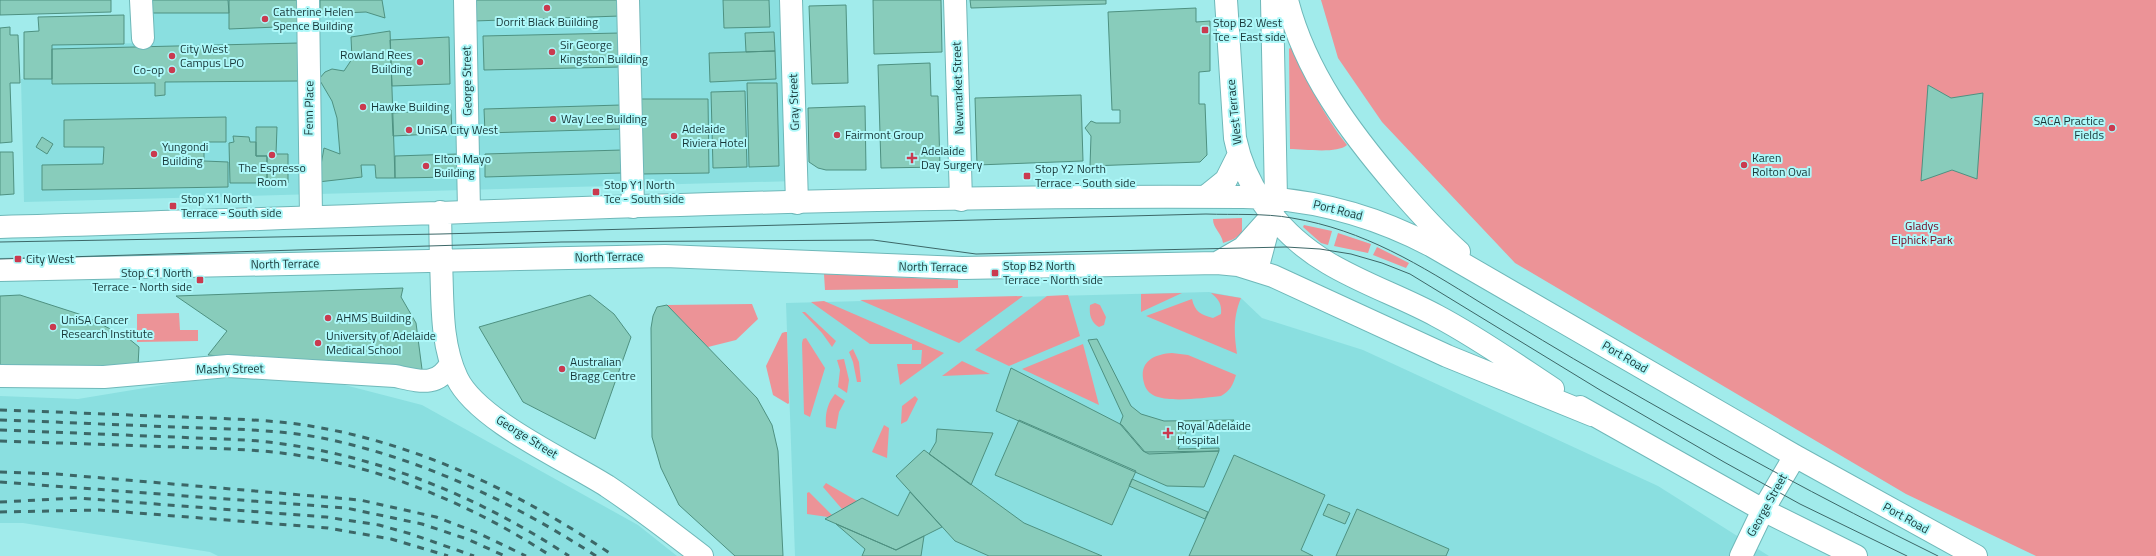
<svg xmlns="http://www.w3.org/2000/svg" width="2156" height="556" font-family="'Titillium Web',sans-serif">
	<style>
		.built { fill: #8adfe0 }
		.green { fill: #ec9397 }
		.building { fill: #8cb; stroke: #4e9181 }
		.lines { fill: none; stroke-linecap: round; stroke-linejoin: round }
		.minor-casing { stroke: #6fb8b9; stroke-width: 24 }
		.major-casing { stroke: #6fb8b9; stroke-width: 24 }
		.minor { stroke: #fff; stroke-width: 22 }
		.major { stroke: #fff; stroke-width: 22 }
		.tram { stroke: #3c6767; stroke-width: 1 }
		.rail { stroke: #3c6767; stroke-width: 3; stroke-dasharray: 7 7; stroke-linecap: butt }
		.poi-dot { fill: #ca3a4f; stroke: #aef8f9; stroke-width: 1.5 }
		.labels { text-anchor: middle; stroke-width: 4; stroke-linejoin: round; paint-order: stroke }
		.poi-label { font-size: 12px; fill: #173637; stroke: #aef8f9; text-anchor: start }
		.street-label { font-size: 12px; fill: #173637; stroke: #aef8f9 }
		.park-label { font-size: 12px; fill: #750822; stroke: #aef8f9 }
	</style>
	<rect width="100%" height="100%" fill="#a1ebeb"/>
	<path class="built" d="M141,0H791L796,181L24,202L21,79H52V45L143,43Z
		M1209,292L1241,298L1262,318L1363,350L1658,486L1769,556H795L786,303Z
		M246,377L337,383L422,405L638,525L677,556H218L210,552L23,523H0V396L78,399L181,382Z"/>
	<path class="green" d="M1321,0H2156V556H2036L1906,494L1515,263L1382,122L1338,58Z
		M1291,47L1293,48C1308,83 1323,115 1347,145C1337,154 1304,149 1290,149L1289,49Z
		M1242,218V233L1234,239L1223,243C1222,233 1213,229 1213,219Z
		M1304,225L1332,231L1328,245L1321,243L1303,227Z
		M1338,233L1371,244L1368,253L1334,246Z
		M1377,247L1409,263L1406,268L1373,255Z
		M824,274L958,280V288L825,290Z
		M1182,293L1141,312V294Z
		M1211,293L1241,298C1233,317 1234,334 1237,354L1146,316L1192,299C1195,312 1201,315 1213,318L1221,314C1222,303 1218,299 1211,293Z
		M1068,295L1080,336L1009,366L975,350L1047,296Z
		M1023,296L959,343L860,300Z
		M824,301L944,353L900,385L897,364H921L922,350H912V344H870L811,302Z
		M1095,303L1100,305L1106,317L1104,325L1099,327C1091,322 1089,315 1090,305Z
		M752,304L758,319L736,340L708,347L667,305Z
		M802,312H805L836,341L832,347L822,333Z
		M179,313L180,330H198V341L137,342V314Z
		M785,332H787L789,403L788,404L773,395L766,366L782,333Z
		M806,338L825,368L810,417L804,414L802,343L803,339Z
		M1083,344L1099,405L1022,369Z
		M853,349L859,362L861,382H857L853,362L849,352Z
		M1172,353L1188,355L1236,375C1233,385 1230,391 1221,396C1204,398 1167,403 1153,395C1149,393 1145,388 1144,383C1138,362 1154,354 1172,353Z
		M844,359L849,380L847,393L838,387L840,370L837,360Z
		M962,361L990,374L942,376Z
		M835,394L845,401L839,412L836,429L826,427C825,414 827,404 835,394Z
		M915,396L918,399L907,421L901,424L902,406Z
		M884,425L889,428L887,458L872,452Z
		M826,483L857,501L842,509L823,487Z
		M809,492L832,515L828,517L807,514V493Z"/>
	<path class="building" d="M0,0H111V12L0,15Z
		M150,0H228L229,13H150Z
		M229,0H301V26L229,29Z
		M320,0H382L385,18L366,12L320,14Z
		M473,0H620V16L474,21Z
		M723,0H769L770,27L724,28Z
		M873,0H941L942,52L874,54Z
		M970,0H1106V4L971,8Z
		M846,5L848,83L812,84L809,6Z
		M1196,8V22L1210,21V71L1199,72V104H1205L1207,155L1200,162L1090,166L1091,136L1085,128L1091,121L1096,123H1120V110H1112L1108,12Z
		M124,15V44L52,45V79H24V32L39,31L38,17Z
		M10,27V35H18L20,83H10L12,142L0,143V28Z
		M390,31L395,178H376L375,165H361L362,177L318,182L324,148L340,154L337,118L332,101L319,79L325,72L332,69L344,71L352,59L351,37Z
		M774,32L775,51L746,52L745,33Z
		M620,33V67L484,70L483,36Z
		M449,37L450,84L392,86L390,40Z
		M299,43L300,81L165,82V95L155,96V83L52,84V49Z
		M775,51L776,79L710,82L709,53Z
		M930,63L931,96H938L940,167L881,168L878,65Z
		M747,83H777L779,166L749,167Z
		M1928,85L1951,98L1983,93L1977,179L1952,170L1921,181Z
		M745,91L747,167L713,168L711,92Z
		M1081,95L1083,161L977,165L975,98Z
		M640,99H708L709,173L641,174Z
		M621,105L622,129L485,133L484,109Z
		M865,106L866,170H826L818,168L809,162L808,108Z
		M451,110L452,133L393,136L392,113Z
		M226,117V142H204V161L228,162V187L42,190V165L103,164L104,147H64V120Z
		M256,127H277L276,154H288V183H267V156H256Z
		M233,136L249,137L250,142H256V156H267V183H230L229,143L234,142Z
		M42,137L53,144L47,154L36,147Z
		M622,150V173L485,177V154Z
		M0,152H13L14,194L0,195Z
		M457,154V177L395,178V156Z
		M403,288L401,297L416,323L423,377L208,355L227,331L176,296Z
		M20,295L85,316L128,338L139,347L138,366L0,370V296Z
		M590,295L614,314L631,337L595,439L523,402L479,327Z
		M667,305L757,398L772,425L778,451L783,556H735L679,505L661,468L652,437L651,328L653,316L657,307Z
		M1097,339L1131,406L1141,414L1164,421L1234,420L1227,427L1187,430L1178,449L1219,448V451L1149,454L1143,451L1120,424L1123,416L1088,340Z
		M1011,368L1122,425L1145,452L1219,451L1204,487L1167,486L996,411Z
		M1019,420L1136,471L1112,525L995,475Z
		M937,429L993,433L971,485L929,454L936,442Z
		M924,450L1024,523L1102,556H989L955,541L896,476Z
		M1234,455L1325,495L1301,550L1313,556H1189Z
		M1132,479L1208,512L1205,519L1129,486Z
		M910,492L942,527L896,550L825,519L862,498L898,516Z
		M1328,504L1350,513L1345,524L1323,515Z
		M1357,509L1449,549L1446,556H1336Z
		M836,524L896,550L924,536L921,556H862L865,549Z"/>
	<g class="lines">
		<defs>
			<path id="minor" d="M141,0L143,38
				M308,0L311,216
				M465,0L469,211
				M628,0L633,207
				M791,0L797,203
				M955,0L961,200
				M441,262C443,300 440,342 457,378C477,420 566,460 607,486C640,508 671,532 702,556
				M0,376L104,377L228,366L395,376C419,381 438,388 451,363
				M1741,556L1763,510"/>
			<path id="major" d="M1226,0L1235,138C1246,191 1282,236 1328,263C1363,284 1402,297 1437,316C1477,337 1515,364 1553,389
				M1287,0C1305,72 1350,132 1398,188C1417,210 1437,232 1459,252
				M1205,197L1226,180L1239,154
				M440,212L441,262
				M0,227C414,216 828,194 1243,197C1310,198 1373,215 1432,246L1795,456L1976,556
				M1217,263L1243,248L1269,219
				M0,270L665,256L962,268L1217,263L1238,265L1273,276L1447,356L1592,415
				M1257,270L1276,198L1272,0
				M1580,407L1763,510L1856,556
				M1763,510L1795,456"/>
		</defs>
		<use href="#minor" class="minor-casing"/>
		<use href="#major" class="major-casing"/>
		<use href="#minor" class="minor"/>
		<use href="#major" class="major"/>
		<path class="tram" d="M0,242L440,234L1206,214C1234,215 1264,213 1292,218C1364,230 1420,265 1481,303C1522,328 1563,353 1605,377C1714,440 1824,500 1938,556
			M0,259L561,242L873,240L976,254L1286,247L1320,249L1351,254L1382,263L1410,274L1600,390L1724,462L1800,504L1907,556"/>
		<path class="rail" d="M0,410C61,412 123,415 184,417C224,419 264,419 304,425C416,442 521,493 614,556
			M0,420C59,422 119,425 178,427C226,429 275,429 322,438C420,458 513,502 596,556
			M0,430L247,440C362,449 472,492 569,556
			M0,441C60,443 119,445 179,447C222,449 265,449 308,457C393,471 479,509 551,556
			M0,472L56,474L360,500L436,517L478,533L526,556
			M0,482L346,508L422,524L467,539L505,556
			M0,502L77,498L326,517L379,525L411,534L474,556
			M0,512L99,510L328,528L391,539L448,556"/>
	</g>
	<g class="poi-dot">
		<circle cx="547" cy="8" r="4"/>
		<circle cx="265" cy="19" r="4"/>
		<rect x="1201" y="26" width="8" height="8" rx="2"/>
		<circle cx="552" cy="52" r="4"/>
		<circle cx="172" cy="56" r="4"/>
		<circle cx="420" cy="62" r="4"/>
		<circle cx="172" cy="70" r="4"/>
		<circle cx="363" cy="107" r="4"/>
		<circle cx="553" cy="119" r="4"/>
		<circle cx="2112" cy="128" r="4"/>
		<circle cx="409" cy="130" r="4"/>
		<circle cx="837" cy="135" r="4"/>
		<circle cx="674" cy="136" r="4"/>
		<circle cx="154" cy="154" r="4"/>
		<circle cx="272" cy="155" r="4"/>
		<path d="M910 152h4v4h4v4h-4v4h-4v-4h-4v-4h4z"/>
		<circle cx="1744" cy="165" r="4"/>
		<circle cx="426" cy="166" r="4"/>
		<rect x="1023" y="172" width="8" height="8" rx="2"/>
		<rect x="592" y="188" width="8" height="8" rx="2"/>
		<rect x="169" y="202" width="8" height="8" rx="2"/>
		<rect x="14" y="255" width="8" height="8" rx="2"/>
		<rect x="991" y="269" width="8" height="8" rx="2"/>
		<rect x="196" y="276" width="8" height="8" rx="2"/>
		<circle cx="328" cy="318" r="4"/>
		<circle cx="53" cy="327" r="4"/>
		<circle cx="318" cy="343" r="4"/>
		<circle cx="562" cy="369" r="4"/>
		<path d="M1166 427h4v4h4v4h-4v4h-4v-4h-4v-4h4z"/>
	</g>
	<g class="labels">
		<g class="poi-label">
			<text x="273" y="16">Catherine Helen<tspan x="273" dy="14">Spence Building</tspan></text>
			<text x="547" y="26" text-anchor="middle">Dorrit Black Building</text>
			<text x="1213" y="27">Stop B2 West<tspan x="1213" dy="14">Tce - East side</tspan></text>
			<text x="560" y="49">Sir George<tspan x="560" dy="14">Kingston Building</tspan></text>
			<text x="180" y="53">City West<tspan x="180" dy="14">Campus LPO</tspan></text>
			<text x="412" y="59" text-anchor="end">Rowland Rees<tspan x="412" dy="14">Building</tspan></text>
			<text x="164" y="74" text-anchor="end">Co-op</text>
			<text x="371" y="111">Hawke Building</text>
			<text x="561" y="123">Way Lee Building</text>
			<text x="2104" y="125" text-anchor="end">SACA Practice<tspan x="2104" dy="14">Fields</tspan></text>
			<text x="682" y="133">Adelaide<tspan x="682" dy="14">Riviera Hotel</tspan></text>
			<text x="417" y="134">UniSA City West</text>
			<text x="845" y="139">Fairmont Group</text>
			<text x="162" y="151">Yungondi<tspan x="162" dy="14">Building</tspan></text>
			<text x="921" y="155">Adelaide<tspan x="921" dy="14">Day Surgery</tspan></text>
			<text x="1752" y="162">Karen<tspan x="1752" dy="14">Rolton Oval</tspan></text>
			<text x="434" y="163">Elton Mayo<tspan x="434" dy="14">Building</tspan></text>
			<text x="272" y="172" text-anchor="middle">The Espresso<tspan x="272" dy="14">Room</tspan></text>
			<text x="1035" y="173">Stop Y2 North<tspan x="1035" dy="14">Terrace - South side</tspan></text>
			<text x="604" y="189">Stop Y1 North<tspan x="604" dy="14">Tce - South side</tspan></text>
			<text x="181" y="203">Stop X1 North<tspan x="181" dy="14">Terrace - South side</tspan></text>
			<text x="26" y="263">City West</text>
			<text x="1003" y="270">Stop B2 North<tspan x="1003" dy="14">Terrace - North side</tspan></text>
			<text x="192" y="277" text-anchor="end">Stop C1 North<tspan x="192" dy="14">Terrace - North side</tspan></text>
			<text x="336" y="322">AHMS Building</text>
			<text x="61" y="324">UniSA Cancer<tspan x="61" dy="14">Research Institute</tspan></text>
			<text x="326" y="340">University of Adelaide<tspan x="326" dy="14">Medical School</tspan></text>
			<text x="570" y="366">Australian<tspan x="570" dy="14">Bragg Centre</tspan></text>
			<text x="1177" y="430">Royal Adelaide<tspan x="1177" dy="14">Hospital</tspan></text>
		</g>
		<g class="street-label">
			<text transform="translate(467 81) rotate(-91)" y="4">George Street</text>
			<text transform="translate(958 88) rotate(-92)" y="4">Newmarket Street</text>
			<text transform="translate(794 102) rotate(-92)" y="4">Gray Street</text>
			<text transform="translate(309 108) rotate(-89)" y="4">Fenn Place</text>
			<text transform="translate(1234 112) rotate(-96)" y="4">West Terrace</text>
			<text transform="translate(1338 210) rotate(14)" y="4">Port Road</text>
			<text transform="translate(609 257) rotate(-1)" y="4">North Terrace</text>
			<text transform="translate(285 264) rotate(-1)" y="4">North Terrace</text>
			<text transform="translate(933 267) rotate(1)" y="4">North Terrace</text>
			<text transform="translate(1625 357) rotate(30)" y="4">Port Road</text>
			<text transform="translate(230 369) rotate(-1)" y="4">Mashy Street</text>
			<text transform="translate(527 437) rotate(32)" y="4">George Street</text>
			<text transform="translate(1767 505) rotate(-61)" y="4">George Street</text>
			<text transform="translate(1906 518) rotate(29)" y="4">Port Road</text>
		</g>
		<g class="park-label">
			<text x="1922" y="230">Gladys<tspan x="1922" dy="14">Elphick Park</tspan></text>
		</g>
	</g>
</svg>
